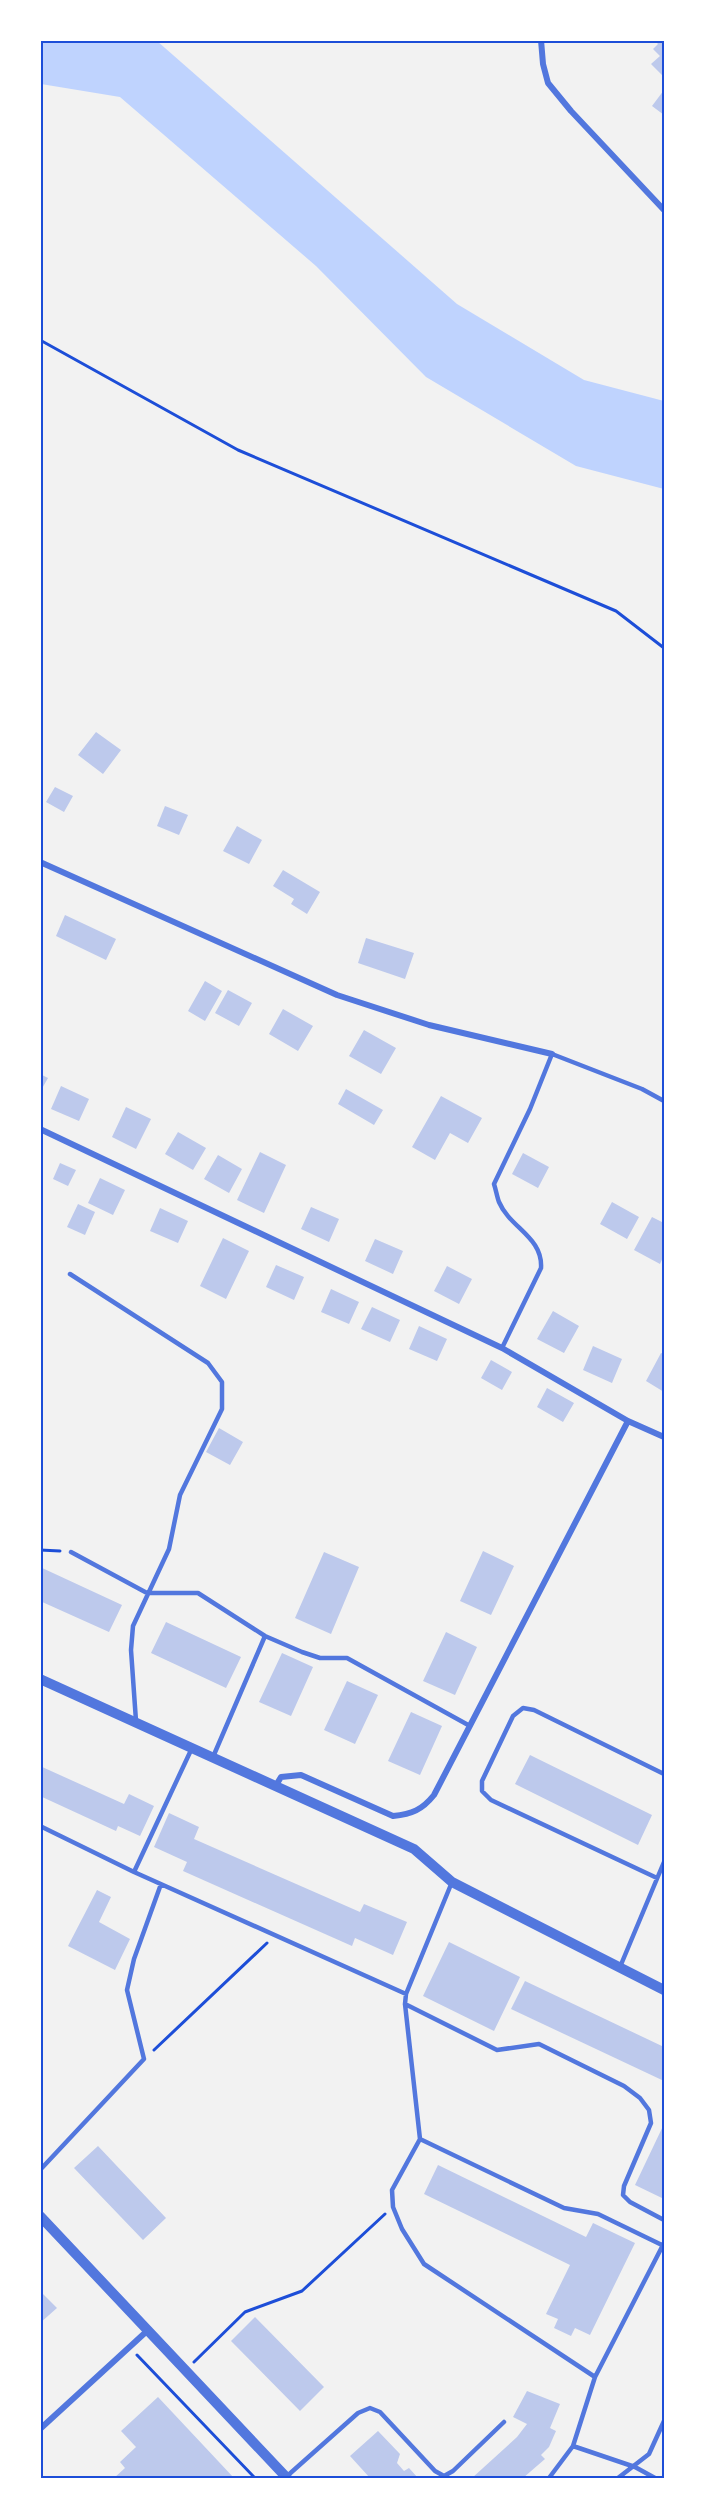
<svg xmlns="http://www.w3.org/2000/svg" width="705" height="2519" font-family="'Roboto Condensed',sans-serif">
	<style>
		.water { fill: #bfd3fe }
		.building { fill: #bdc9ec }
		.lines { fill: none; stroke-linecap: round; stroke-linejoin: round }
		.path { stroke: #1d4ed8; stroke-width: 3 }
		.service { stroke: #5277de; stroke-width: 4.5 }
		.minor { stroke: #5277de; stroke-width: 6 }
		.tertiary { stroke: #5277de; stroke-width: 10 }
		.neatline { fill: none; stroke: #1d4ed8; stroke-width: 2 }
	</style>
	<rect width="100%" height="100%" fill="#f2f2f2"/>
	<path class="water" d="M40,41H157L457,304L584,380L664,401V489L576,466L426,377L316,266L120,97L41,84Z"/>
	<path class="building" d="M654,40H664V77L651,64L660,56L653,49L658,44Z
		M664,90V115L652,106Z
		M96,732L121,750L103,774L78,755Z
		M55,787L73,796L64,812L46,802Z
		M165,806L188,815L179,835L157,826Z
		M237,826L262,840L249,864L223,851Z
		M283,870L320,892L307,914L291,904L294,899L273,886Z
		M65,915L116,939L106,960L56,936Z
		M366,938L414,953L405,979L358,963Z
		M205,981L222,991L205,1021L188,1011Z
		M228,990L252,1003L239,1026L215,1013Z
		M283,1009L313,1026L298,1051L269,1034Z
		M364,1030L396,1048L381,1074L349,1056Z
		M40,1074L48,1078L40,1092Z
		M61,1086L89,1099L79,1121L51,1109Z
		M346,1089L383,1110L374,1125L338,1104Z
		M441,1096L482,1118L468,1143L450,1133L435,1160L412,1147Z
		M126,1107L151,1119L136,1149L112,1137Z
		M178,1132L206,1148L193,1170L165,1154Z
		M260,1152L286,1165L264,1213L237,1200Z
		M523,1153L549,1167L538,1188L512,1174Z
		M218,1155L242,1169L229,1193L204,1179Z
		M60,1163L76,1170L68,1186L53,1179Z
		M100,1178L125,1190L113,1215L88,1203Z
		M612,1202L639,1217L627,1239L600,1224Z
		M78,1204L95,1212L85,1235L67,1227Z
		M311,1207L339,1219L329,1242L301,1229Z
		M160,1208L188,1221L178,1243L150,1231Z
		M652,1217L664,1223V1255L660,1264L634,1250Z
		M223,1238L249,1251L226,1299L200,1286Z
		M375,1239L403,1251L393,1274L365,1261Z
		M276,1265L304,1277L294,1300L266,1287Z
		M447,1266L472,1279L459,1304L434,1291Z
		M331,1289L359,1302L349,1324L321,1312Z
		M372,1307L400,1320L390,1342L361,1329Z
		M553,1311L579,1326L564,1353L537,1339Z
		M419,1326L447,1339L437,1361L409,1349Z
		M593,1346L622,1359L612,1383L583,1370Z
		M661,1353L664,1354V1392L646,1381Z
		M491,1360L512,1372L502,1390L481,1378Z
		M547,1388L574,1403L563,1422L537,1407Z
		M219,1428L243,1442L230,1465L206,1452Z
		M483,1551L514,1566L491,1615L460,1601Z
		M324,1552L359,1567L331,1634L295,1618Z
		M40,1567L122,1605L109,1632L40,1601Z
		M166,1622L241,1657L226,1688L151,1653Z
		M446,1632L477,1647L455,1695L423,1681Z
		M282,1653L313,1667L291,1716L259,1702Z
		M347,1681L378,1695L355,1744L324,1730Z
		M411,1712L442,1726L420,1775L388,1761Z
		M530,1755L652,1815L638,1845L515,1784Z
		M40,1766L124,1804L129,1794L154,1806L140,1836L118,1826L116,1831L40,1796Z
		M169,1813L199,1827L194,1839L360,1912L364,1904L407,1922L393,1955L355,1938L352,1946L183,1871L187,1862L154,1847Z
		M97,1890L111,1897L99,1922L130,1939L115,1970L68,1946Z
		M449,1942L520,1977L494,2031L423,1996Z
		M525,1981L664,2047V2081L511,2009Z
		M664,2124V2199L635,2185Z
		M98,2146L166,2218L143,2240L74,2168Z
		M438,2165L586,2237L593,2223L635,2243L590,2335L575,2328L571,2336L554,2328L558,2319L546,2314L570,2265L424,2194Z
		M40,2291L57,2308L40,2323Z
		M255,2317L324,2387L300,2411L231,2341Z
		M527,2391L560,2404L550,2428L556,2431L549,2447L541,2455L545,2459L523,2478H472L517,2437L527,2424L513,2417Z
		M158,2397L234,2478H114L125,2468L120,2462L136,2447L121,2431Z
		M378,2431L400,2454L397,2463L404,2471L409,2468L418,2478H370L350,2456Z"/>
	<g class="lines">
		<path class="path" d="M40,340L238,450L616,611L664,648
			M40,1550L60,1551
			M154,2050L267,1943
			M137,2355L255,2478
			M194,2362L245,2312L302,2291L385,2214"/>
		<path class="service" d="M70,1274L208,1363L222,1382V1409L180,1495L169,1549L133,1626L131,1650L136,1721
			M502,1348L541,1268C543,1237 510,1228 499,1202C497,1197 496,1190 494,1184L530,1109L552,1054L642,1089L664,1101
			M71,1552L147,1593H198L265,1636L302,1652L320,1658H347L470,1726
			M192,1748L134,1872L406,1994
			M213,1757L265,1636
			M40,1826L134,1872
			M657,1878L491,1800L482,1791V1781L513,1716L523,1708L534,1710L664,1774
			M452,1882L406,1994L405,2004L420,2139L564,2208L598,2214L664,2246
			M620,1967L664,1862
			M405,2004L497,2050L539,2044L624,2086L640,2098L649,2110L651,2123L624,2186L623,2195L630,2202L664,2220
			M420,2139L392,2190L393,2207L402,2229L424,2264L595,2377
			M40,2170L144,2059L127,1990L134,1959L161,1884
			M573,2446L635,2467L655,2478
			M286,2477L358,2413L370,2408L380,2412L435,2471L444,2476L453,2471L504,2422
			M549,2478L573,2446L595,2377L664,2243
			M618,2478L649,2454L664,2421"/>
		<path class="minor" d="M541,40L543,64L548,83L571,111L664,210
			M40,862L337,995L429,1025L552,1054
			M40,1129L502,1348L628,1421L664,1437
			M275,1787L281,1777L301,1775L393,1816C412,1814 422,1810 434,1795L628,1421
			M40,2429L147,2331"/>
		<path class="tertiary" d="M40,1679L414,1849L452,1882L664,1990
			M40,2216L287,2478"/>
	</g>
	<rect width="705" height="2519" fill="none" stroke="#ffffff" stroke-width="84"/>
	<rect x="42" y="42" width="621" height="2435" class="neatline"/>
</svg>
